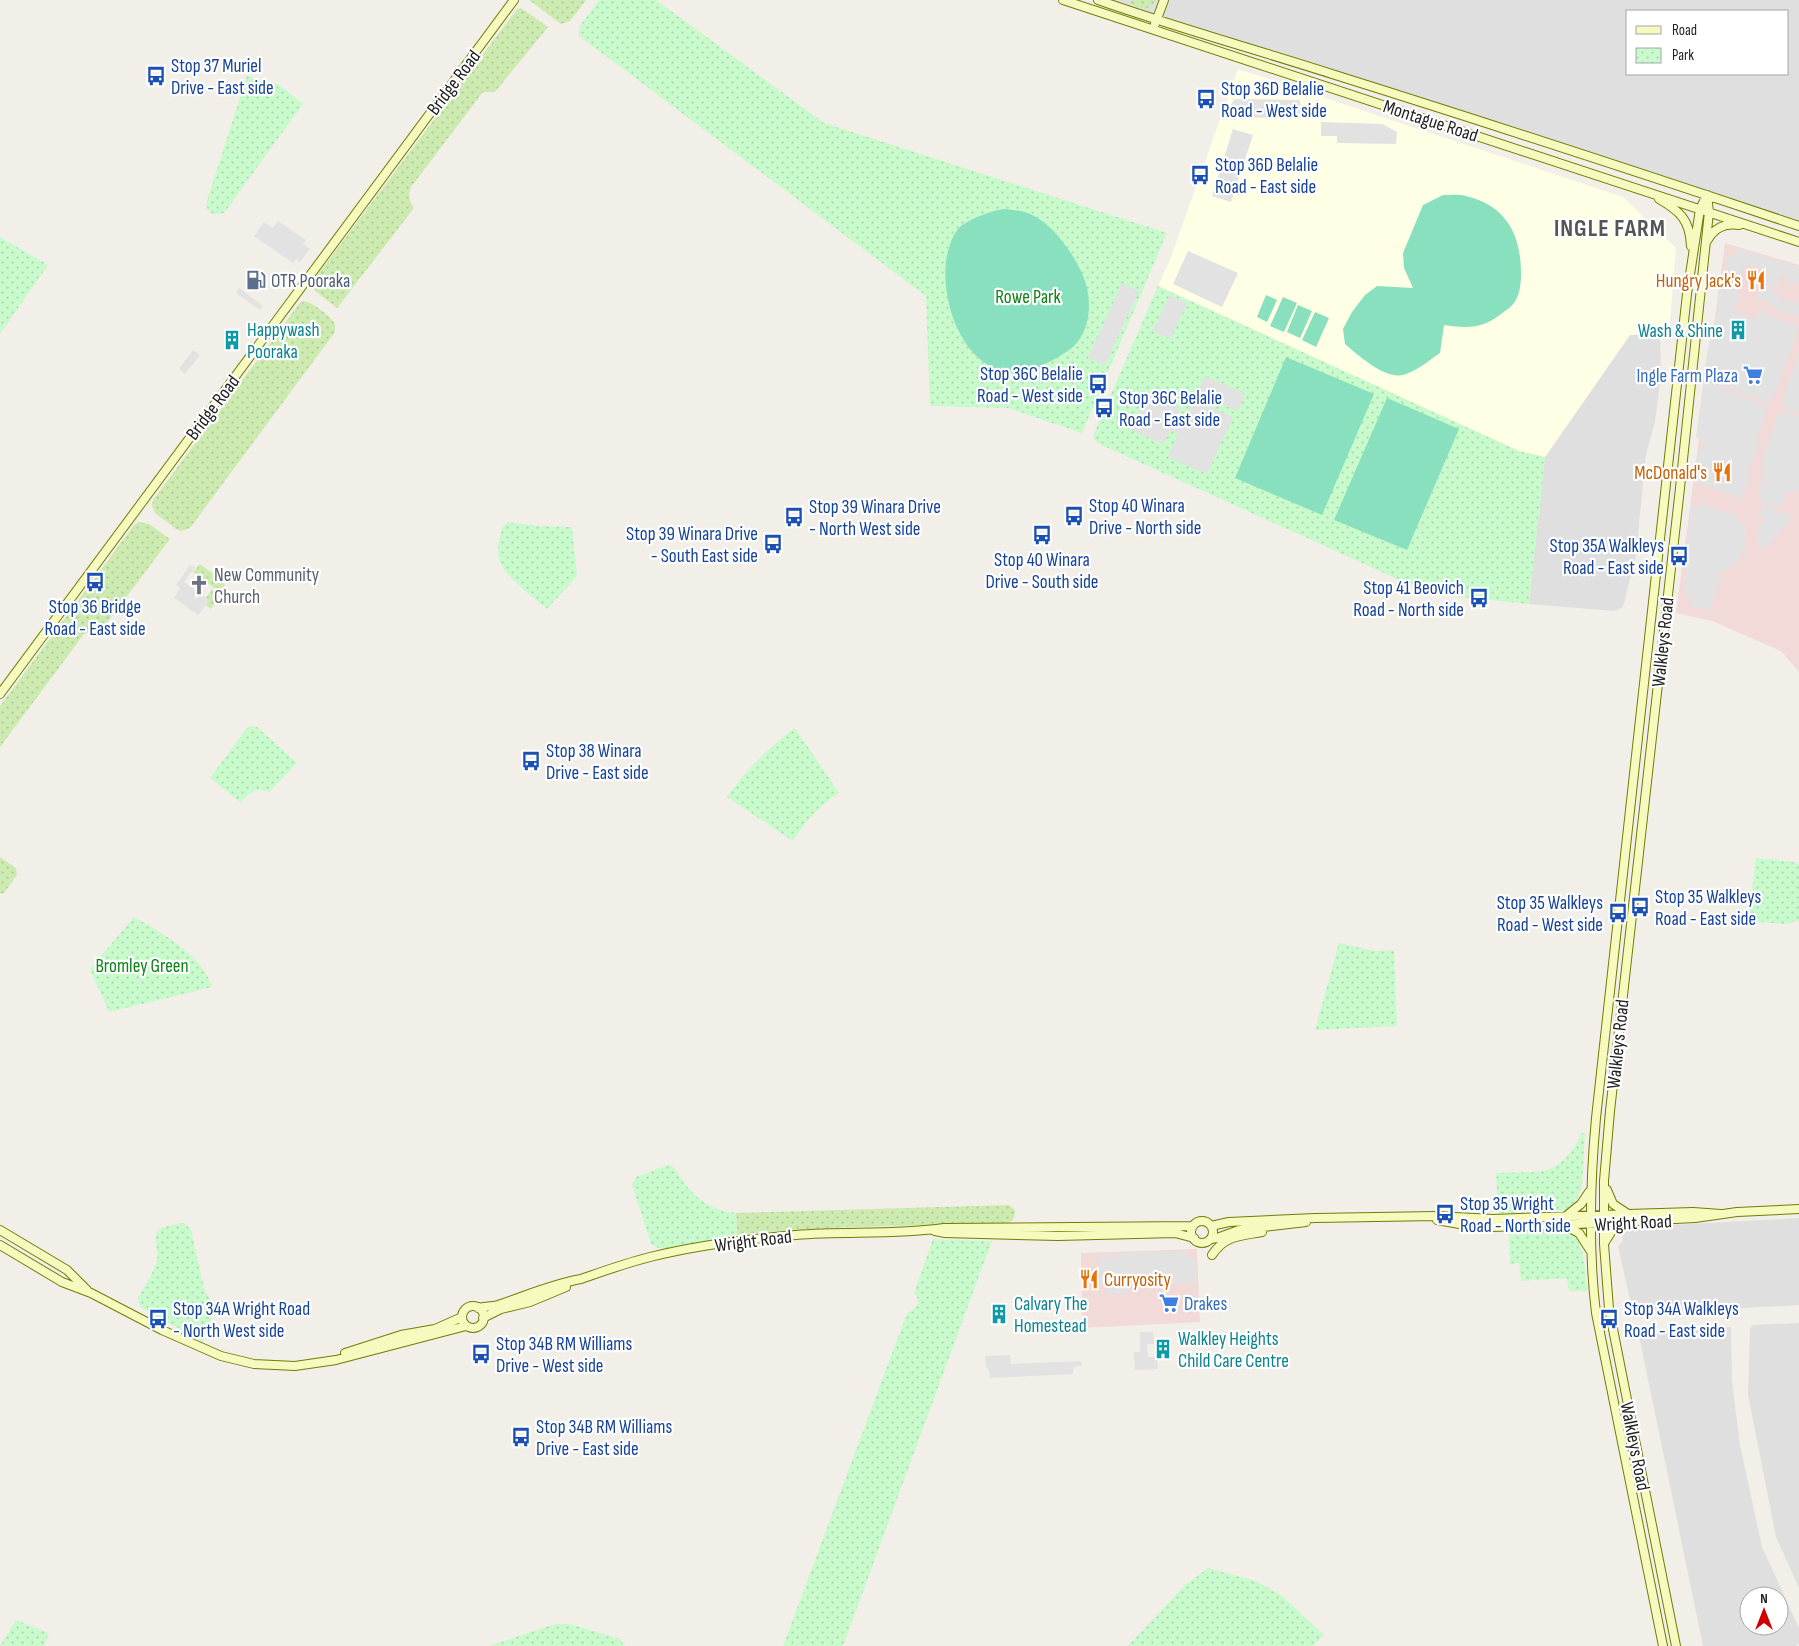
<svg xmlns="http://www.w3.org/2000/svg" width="1799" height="1646" font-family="'Sofia Sans Condensed',sans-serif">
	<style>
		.residential { fill: #e0dfdf; fill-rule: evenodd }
		.commercial { fill: #f2dad9 }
		.education { fill: #ffffe5 }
		.grass { fill: url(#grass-dots) }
		.park { fill: url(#park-dots) }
		.pitch { fill: #88e0be }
		.parking { fill: #e2e2e2 }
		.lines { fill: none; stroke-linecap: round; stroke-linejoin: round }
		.secondary-casing { stroke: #707d05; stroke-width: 10 }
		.secondary { stroke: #f7fabf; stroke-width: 8 }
		.labels { text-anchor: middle; stroke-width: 4.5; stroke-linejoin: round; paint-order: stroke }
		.transit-label { font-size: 19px; fill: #164399; stroke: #fff; text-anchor: start }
		.street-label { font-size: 19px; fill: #222; stroke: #fff }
		.service-label { font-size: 19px; fill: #4e5e75; stroke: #fff; text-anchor: start }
		.food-label { font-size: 19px; fill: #c56008; stroke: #fff; text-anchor: end }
		.park-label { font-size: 19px; fill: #0c8416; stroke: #fff }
		.culture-label { font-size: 19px; fill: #0d838f; stroke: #fff; text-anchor: start }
		.shop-label { font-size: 19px; fill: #366cbe; stroke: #fff; text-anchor: end }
		.worship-label { font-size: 19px; fill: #5b616d; stroke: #fff; text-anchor: start }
		.district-label { font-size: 24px; font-weight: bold; letter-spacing: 1px; fill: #555; stroke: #fff }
	</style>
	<defs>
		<pattern id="grass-dots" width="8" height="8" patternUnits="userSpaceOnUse" patternTransform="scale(1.25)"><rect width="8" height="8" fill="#cdebb0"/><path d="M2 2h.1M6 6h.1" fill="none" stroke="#b0c997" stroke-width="1.8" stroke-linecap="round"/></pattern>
		<pattern id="park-dots" width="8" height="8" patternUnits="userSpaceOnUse" patternTransform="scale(1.25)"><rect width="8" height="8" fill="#c8facc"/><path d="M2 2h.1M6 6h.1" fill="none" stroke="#acd6af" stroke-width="1.8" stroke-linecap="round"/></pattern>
	</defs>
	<rect width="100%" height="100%" fill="#f2efe9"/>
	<path class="residential" d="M1098,0H1799V226ZM1628,11H1788V74H1628Z
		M1660,334L1661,374L1655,422L1646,454L1636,555L1623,607L1614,611L1529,604L1545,457L1630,335Z
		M1799,1218V1305L1633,1314L1618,1246L1623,1241L1622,1230L1635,1227Z
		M1799,1323V1588L1776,1537L1748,1395L1750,1328L1753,1325Z
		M1731,1327L1732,1381L1740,1445L1762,1547L1799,1628V1644L1796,1646H1703L1638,1331ZM1749,1596H1779V1626H1749Z"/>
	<path class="commercial" d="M1725,243L1799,265V672L1781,651L1712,621L1676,613Z
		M1197,1249L1200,1322L1082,1328L1081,1253Z"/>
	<path class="education" d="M1238,69L1623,197L1676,248L1669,333L1630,335L1545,457L1519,451L1158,286L1170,260Z"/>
	<path class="grass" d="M529,0H586L570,21L561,24Z
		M1131,0H1156L1152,6L1145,9L1129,4Z
		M521,8L548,27L495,92H483L411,187C408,196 409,201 414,208L337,308L314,290L313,281L517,9Z
		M304,301C313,303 326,313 332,320C336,323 335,328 335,332L190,528L181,531L176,529L155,513L152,506L153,500L299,304Z
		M139,522L149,524L170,539L100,632L91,631L84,634L0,747V706L134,525Z
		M200,564L221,580L225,586L222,594L193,572Z
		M212,589L221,595L211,609L206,605L209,600L206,598Z
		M0,857L16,868L17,875L4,893L0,894Z
		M1009,1205L1015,1210C1015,1217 1014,1220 1008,1224C918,1226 827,1225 737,1235L736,1213Z"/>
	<path class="park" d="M599,0H656L824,123L1167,233L1082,433L1008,408L930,406L926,296L579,36V27Z
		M247,76L278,84L303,104L225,212C215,216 209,215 206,204Z
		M0,237L48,265L0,334Z
		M1158,286L1519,451L1545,457L1529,604L1452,596L1438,594L1404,582L1097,443L1093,436Z
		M508,522L537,526L572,527L577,576L547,609C533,597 503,576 499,558C496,547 500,537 502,527Z
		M251,726L257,727L297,763L269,792C256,787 249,792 241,803L210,778L246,729Z
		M795,728L839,793C818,807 807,820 793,841L727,797C748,768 766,750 795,728Z
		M1756,858L1794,862L1799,864V921L1784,924L1748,921Z
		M134,917C161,932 203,956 212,987L109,1012L90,969Z
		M1339,943L1374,951L1394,950L1397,1026L1315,1030Z
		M1581,1133H1585L1582,1188L1576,1200L1566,1210L1498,1214L1496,1173C1512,1172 1528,1173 1544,1171C1560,1168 1577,1148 1581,1133Z
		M668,1165L672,1166C679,1174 684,1184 691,1191C703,1204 719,1212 736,1213L737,1235L664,1249L658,1248L651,1244L632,1185L636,1177Z
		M182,1223L186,1224L191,1230L205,1292L210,1299L217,1303L203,1342L140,1307L138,1298C144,1286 154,1273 157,1260C159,1251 153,1240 157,1232C160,1226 175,1225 182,1223Z
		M1554,1231C1559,1232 1565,1232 1570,1234C1586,1240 1585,1276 1587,1291H1569L1567,1278L1521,1281L1519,1263L1510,1264L1509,1233Z
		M933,1239L992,1241L843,1646H783L907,1313L913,1310L918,1304L917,1296L914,1293Z
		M1208,1568L1256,1581L1281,1595L1324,1635L1313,1646H1128L1184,1586Z
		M16,1620L49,1633L44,1646H0Z
		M555,1624H570L620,1639L625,1646H489Z"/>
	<path class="pitch" d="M1443,195C1451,195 1460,194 1466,196C1507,206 1521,235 1521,274C1521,283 1520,295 1514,303C1512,306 1508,309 1505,311C1485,328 1470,329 1444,325L1440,353C1428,361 1417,371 1403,375C1384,379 1358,355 1345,344L1343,329L1352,312L1365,295L1377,286L1413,288L1404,268L1403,253L1423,205Z
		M1005,209C1015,210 1025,211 1034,216C1056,227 1079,261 1086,284C1093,310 1088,341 1063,354C1050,362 1033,371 1018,372C965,375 941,304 946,262C948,250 951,236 960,227C969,219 993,210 1005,209Z
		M1266,295L1277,300L1267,322L1257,317Z
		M1283,297L1297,303L1284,332L1270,326Z
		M1298,305L1312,311L1300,338L1287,332Z
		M1315,312L1329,318L1316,347L1302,340Z
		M1286,357L1374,394L1322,515L1235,478Z
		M1387,398L1459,429L1407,550L1334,520Z"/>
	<path class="parking" d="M1234,99L1300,100V118L1225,117Z
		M1321,122L1382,124L1397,132L1396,144L1337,143V136H1321Z
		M1233,129L1253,135L1231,202L1212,196Z
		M278,221L306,240L303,244L310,249L300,262L296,259L293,263L254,236L264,222L273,228Z
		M1737,249L1799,267V280L1797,285L1783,281L1785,276L1780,274L1778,286L1773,285L1771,291L1777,292L1781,296L1780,300L1799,302V316L1772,308L1774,303L1756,299L1759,287L1764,288L1768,270L1745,264L1743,265L1735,312L1756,319L1759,311L1799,327L1773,399L1771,398L1769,403L1719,385L1721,380L1717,381V392L1719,388L1768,406L1757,440L1759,442L1747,475L1749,477L1742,499L1695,482L1693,476L1695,463L1704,438H1696L1707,354L1728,256H1735Z
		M1188,251L1238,273L1222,307L1173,284Z
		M1122,283L1139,291L1105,365L1088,358Z
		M239,288L263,306L260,310L236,293Z
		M1170,295L1187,303L1170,339L1153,331Z
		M193,350L200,355L185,374L179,369Z
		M1799,355V413L1784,408L1785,403L1782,402Z
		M1204,376L1245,393L1238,411L1197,395Z
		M1147,394L1180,408L1176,419L1183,423L1194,400L1233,417L1207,474L1168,457L1178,434L1170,431L1164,444L1131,430Z
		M1783,411L1799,416V488L1796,494L1787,491L1781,508L1759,500L1761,495L1759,494L1764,464L1762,462L1778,415L1781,416Z
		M1699,503L1739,517L1737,523H1746L1745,551H1739V558L1732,567H1726V572H1720L1719,581L1710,610L1690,606L1692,599L1687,598L1685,592L1690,506L1697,508Z
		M1762,503L1775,508L1773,514H1777L1781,510L1792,517L1765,549L1757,542L1760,533L1756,529L1766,519L1760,516Z
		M190,565L195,567L184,582L198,592L194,598L196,599L200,594L210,600L198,615L174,598L180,588L176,585Z
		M1187,1251V1258H1195L1196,1283L1130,1286V1293L1108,1294L1104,1285L1100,1284L1098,1256L1111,1255L1112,1260H1115V1254Z
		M1140,1332H1153L1154,1344H1147L1148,1357H1157L1158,1369L1135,1370L1134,1352H1140Z
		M1010,1355L1011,1364L1081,1361L1082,1366H1076L1073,1370V1374L990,1378L989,1371L986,1367L985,1356Z"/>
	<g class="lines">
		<defs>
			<path id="secondary" d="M1063,0L1799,242
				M1098,0C1175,27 1254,49 1332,74C1488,123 1644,174 1799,226
				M1155,24L1164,0
				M1659,199C1680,211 1690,220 1691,246
				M1707,241C1714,228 1724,223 1739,225
				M0,694L514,0
				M1607,1190L1613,1204L1628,1214
				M1566,1216L1581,1204L1589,1192
				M1437,1220L1465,1225L1487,1227L1537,1226L1695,1218L1737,1212L1799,1209
				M1191 1232a11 11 0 1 1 22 0a11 11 0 1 1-22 0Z
				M1211,1226L1229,1222L1315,1218L1436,1216L1493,1219L1628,1214L1693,1212L1721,1214
				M1567,1227L1579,1233L1590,1250
				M0,1230L67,1270L87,1290
				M935,1231L945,1233L1058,1236L1175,1233L1194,1238
				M1211,1239L1217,1238L1239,1230L1306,1222
				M1605,1242L1613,1229L1622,1223
				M0,1245L62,1282L91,1293L162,1330L221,1356L254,1364L295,1366L336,1360L466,1326
				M1212,1255C1225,1235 1241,1236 1262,1232
				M462 1317a11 11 0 1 1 22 0a11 11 0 1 1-22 0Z
				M478,1308C485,1306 491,1307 498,1305C525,1296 552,1284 581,1279C604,1271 626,1263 650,1257C698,1245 747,1239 796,1235C845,1231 895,1235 944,1228L1193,1226
				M483,1318L501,1309L530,1302L566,1287
				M345,1353L401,1335L435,1329L462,1317
				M1663,1646L1596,1313C1588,1247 1590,1183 1596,1118L1687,294L1700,209L1707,195
				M1676,1646L1609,1309L1604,1244V1181L1610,1111L1680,488L1709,212L1707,195"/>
		</defs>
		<use href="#secondary" class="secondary-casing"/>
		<use href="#secondary" class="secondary"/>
	</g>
	<defs>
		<symbol id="bus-bare" viewBox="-9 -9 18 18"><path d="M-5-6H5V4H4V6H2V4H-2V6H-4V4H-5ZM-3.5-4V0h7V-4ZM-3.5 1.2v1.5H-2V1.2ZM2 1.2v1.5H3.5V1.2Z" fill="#1a4fb4" stroke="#fff" stroke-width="2.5" paint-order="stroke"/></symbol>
		<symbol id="fuel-bare" viewBox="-9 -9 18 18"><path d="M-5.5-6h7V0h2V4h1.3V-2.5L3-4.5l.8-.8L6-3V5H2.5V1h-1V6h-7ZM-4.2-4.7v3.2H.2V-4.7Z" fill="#5c6f8a" stroke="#fff" stroke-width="2.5" paint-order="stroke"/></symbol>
		<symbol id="restaurant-bare" viewBox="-9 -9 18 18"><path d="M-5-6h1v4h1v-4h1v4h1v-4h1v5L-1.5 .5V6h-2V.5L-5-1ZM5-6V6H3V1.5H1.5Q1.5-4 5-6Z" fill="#e8710a" stroke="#fff" stroke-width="2.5" paint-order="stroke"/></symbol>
		<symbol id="building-bare" viewBox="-9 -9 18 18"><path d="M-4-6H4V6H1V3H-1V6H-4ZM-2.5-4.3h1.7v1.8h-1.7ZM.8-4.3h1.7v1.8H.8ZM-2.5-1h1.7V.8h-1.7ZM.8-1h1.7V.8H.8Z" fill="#0f9aa8" stroke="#fff" stroke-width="2.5" paint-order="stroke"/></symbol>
		<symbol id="supermarket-bare" viewBox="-9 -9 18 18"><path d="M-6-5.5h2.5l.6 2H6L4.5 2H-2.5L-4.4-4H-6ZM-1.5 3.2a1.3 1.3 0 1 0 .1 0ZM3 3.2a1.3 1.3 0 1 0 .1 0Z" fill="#3f7fe0" stroke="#fff" stroke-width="2.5" paint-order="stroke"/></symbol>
		<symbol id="church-bare" viewBox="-9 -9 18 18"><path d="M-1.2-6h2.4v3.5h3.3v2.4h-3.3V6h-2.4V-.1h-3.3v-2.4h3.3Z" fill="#6b7280" stroke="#fff" stroke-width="2.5" paint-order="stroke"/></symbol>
	</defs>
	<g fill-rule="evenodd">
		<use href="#bus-bare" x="142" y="62" width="28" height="28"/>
		<use href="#bus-bare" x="1192" y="85" width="28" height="28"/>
		<use href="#bus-bare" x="1186" y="161" width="28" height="28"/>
		<use href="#fuel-bare" x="242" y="266" width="28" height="28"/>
		<use href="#restaurant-bare" x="1742" y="266" width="28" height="28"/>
		<use href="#building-bare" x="1724" y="316" width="28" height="28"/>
		<use href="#building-bare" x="218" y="326" width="28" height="28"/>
		<use href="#supermarket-bare" x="1739" y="361" width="28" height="28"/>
		<use href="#bus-bare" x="1084" y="370" width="28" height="28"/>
		<use href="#bus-bare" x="1090" y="394" width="28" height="28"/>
		<use href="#restaurant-bare" x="1708" y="458" width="28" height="28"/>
		<use href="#bus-bare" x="1060" y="502" width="28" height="28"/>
		<use href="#bus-bare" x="780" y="503" width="28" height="28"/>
		<use href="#bus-bare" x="1028" y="521" width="28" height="28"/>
		<use href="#bus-bare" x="759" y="530" width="28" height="28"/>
		<use href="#bus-bare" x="1665" y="542" width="28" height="28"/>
		<use href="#bus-bare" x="81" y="568" width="28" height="28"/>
		<use href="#church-bare" x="185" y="571" width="28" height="28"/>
		<use href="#bus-bare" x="1465" y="584" width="28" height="28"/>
		<use href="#bus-bare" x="517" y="747" width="28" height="28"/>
		<use href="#bus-bare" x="1626" y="893" width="28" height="28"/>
		<use href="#bus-bare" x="1604" y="899" width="28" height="28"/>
		<use href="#bus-bare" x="1431" y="1200" width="28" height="28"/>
		<use href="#restaurant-bare" x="1075" y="1265" width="28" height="28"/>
		<use href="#supermarket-bare" x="1155" y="1289" width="28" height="28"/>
		<use href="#building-bare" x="985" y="1300" width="28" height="28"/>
		<use href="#bus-bare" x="144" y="1305" width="28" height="28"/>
		<use href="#bus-bare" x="1595" y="1305" width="28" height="28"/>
		<use href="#building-bare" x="1149" y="1335" width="28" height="28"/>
		<use href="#bus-bare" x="467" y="1340" width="28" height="28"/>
		<use href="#bus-bare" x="507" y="1423" width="28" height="28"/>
	</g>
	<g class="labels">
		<g class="transit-label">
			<text x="171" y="72">Stop 37 Muriel<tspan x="171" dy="22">Drive - East side</tspan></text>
			<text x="1221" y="95">Stop 36D Belalie<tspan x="1221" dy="22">Road - West side</tspan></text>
			<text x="1215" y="171">Stop 36D Belalie<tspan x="1215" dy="22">Road - East side</tspan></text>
			<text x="1083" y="380" text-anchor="end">Stop 36C Belalie<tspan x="1083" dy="22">Road - West side</tspan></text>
			<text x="1119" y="404">Stop 36C Belalie<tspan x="1119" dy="22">Road - East side</tspan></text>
			<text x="1089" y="512">Stop 40 Winara<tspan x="1089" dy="22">Drive - North side</tspan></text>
			<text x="809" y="513">Stop 39 Winara Drive<tspan x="809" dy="22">- North West side</tspan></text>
			<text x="758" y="540" text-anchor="end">Stop 39 Winara Drive<tspan x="758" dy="22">- South East side</tspan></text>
			<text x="1664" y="552" text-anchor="end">Stop 35A Walkleys<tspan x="1664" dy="22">Road - East side</tspan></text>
			<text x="1042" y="566" text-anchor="middle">Stop 40 Winara<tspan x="1042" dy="22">Drive - South side</tspan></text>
			<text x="1464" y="594" text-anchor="end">Stop 41 Beovich<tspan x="1464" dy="22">Road - North side</tspan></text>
			<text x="95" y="613" text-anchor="middle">Stop 36 Bridge<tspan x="95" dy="22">Road - East side</tspan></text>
			<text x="546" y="757">Stop 38 Winara<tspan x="546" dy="22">Drive - East side</tspan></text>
			<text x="1655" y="903">Stop 35 Walkleys<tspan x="1655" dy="22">Road - East side</tspan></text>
			<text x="1603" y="909" text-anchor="end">Stop 35 Walkleys<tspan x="1603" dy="22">Road - West side</tspan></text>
			<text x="1460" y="1210">Stop 35 Wright<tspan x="1460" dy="22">Road - North side</tspan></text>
			<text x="173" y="1315">Stop 34A Wright Road<tspan x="173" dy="22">- North West side</tspan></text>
			<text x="1624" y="1315">Stop 34A Walkleys<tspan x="1624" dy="22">Road - East side</tspan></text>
			<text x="496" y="1350">Stop 34B RM Williams<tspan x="496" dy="22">Drive - West side</tspan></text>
			<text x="536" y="1433">Stop 34B RM Williams<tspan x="536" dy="22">Drive - East side</tspan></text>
		</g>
		<g class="street-label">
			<text transform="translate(453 82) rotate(-53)" y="7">Bridge Road</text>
			<text transform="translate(1431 120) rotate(18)" y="7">Montague Road</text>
			<text transform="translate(212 407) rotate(-53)" y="7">Bridge Road</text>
			<text transform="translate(1662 642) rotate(-84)" y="7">Walkleys Road</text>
			<text transform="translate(1617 1044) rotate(-84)" y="7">Walkleys Road</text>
			<text transform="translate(1633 1222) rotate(-3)" y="7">Wright Road</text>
			<text transform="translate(753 1240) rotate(-7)" y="7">Wright Road</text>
			<text transform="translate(1636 1446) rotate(79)" y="7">Walkleys Road</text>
		</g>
		<g class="service-label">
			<text x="271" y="287">OTR Pooraka</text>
		</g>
		<g class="food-label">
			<text x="1741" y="287">Hungry Jack's</text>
			<text x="1707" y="479">McDonald's</text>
			<text x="1104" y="1286" text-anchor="start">Curryosity</text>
		</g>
		<g class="park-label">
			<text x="1028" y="303">Rowe Park</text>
			<text x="142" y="972">Bromley Green</text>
		</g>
		<g class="culture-label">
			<text x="247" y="336">Happywash<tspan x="247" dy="22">Pooraka</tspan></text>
			<text x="1723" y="337" text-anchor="end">Wash &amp; Shine</text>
			<text x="1014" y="1310">Calvary The<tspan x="1014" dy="22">Homestead</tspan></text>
			<text x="1178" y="1345">Walkley Heights<tspan x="1178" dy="22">Child Care Centre</tspan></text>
		</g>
		<g class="shop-label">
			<text x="1738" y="382">Ingle Farm Plaza</text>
			<text x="1184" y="1310" text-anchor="start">Drakes</text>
		</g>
		<g class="worship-label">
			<text x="214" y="581">New Community<tspan x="214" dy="22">Church</tspan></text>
		</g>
		<g class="district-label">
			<text x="1610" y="236">INGLE FARM</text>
		</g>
	</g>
	<rect x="1626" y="10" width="162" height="65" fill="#ffffff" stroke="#a7a7a7"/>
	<rect x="1636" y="26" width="25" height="8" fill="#f7fabf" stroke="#a7a7a7"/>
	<text x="1672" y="35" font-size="15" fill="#222222">Road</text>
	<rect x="1636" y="48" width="25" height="15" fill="url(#park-dots)" stroke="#a7a7a7"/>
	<text x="1672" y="60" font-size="15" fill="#222222">Park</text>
	<g transform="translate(1764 1611)"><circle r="24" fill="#ffffff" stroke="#a7a7a7"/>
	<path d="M0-4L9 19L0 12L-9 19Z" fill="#d40000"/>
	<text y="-8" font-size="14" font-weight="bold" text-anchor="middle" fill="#222222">N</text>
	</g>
</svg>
